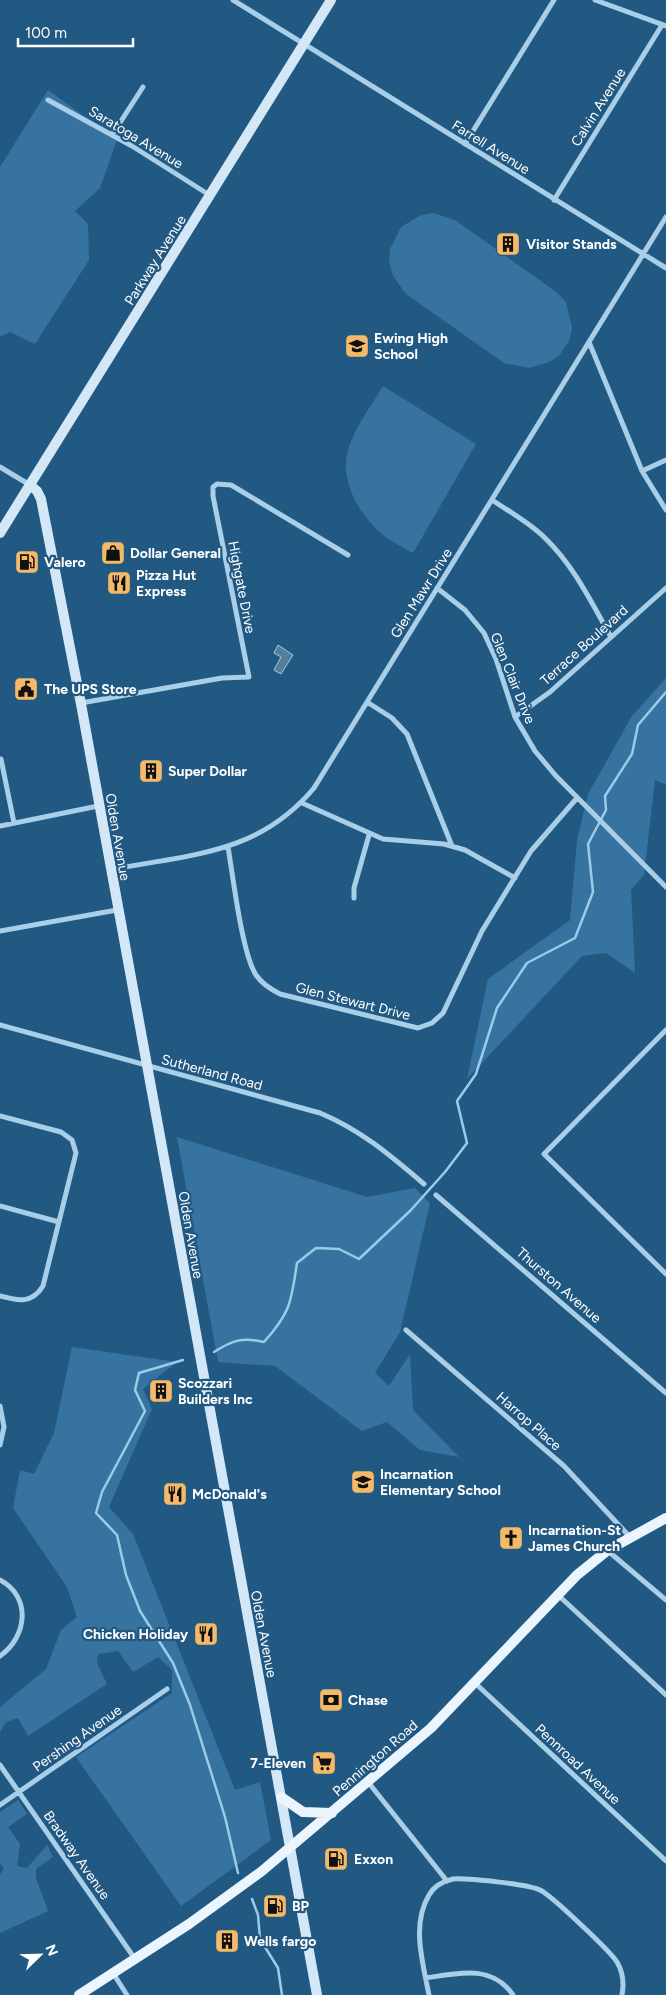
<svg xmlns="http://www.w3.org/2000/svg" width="666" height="1995" font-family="Figtree,sans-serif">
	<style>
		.green { fill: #3673a0 }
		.water { fill: #567d9a; stroke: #9ccbe9 }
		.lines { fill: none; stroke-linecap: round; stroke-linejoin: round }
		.stream { stroke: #9ccbe9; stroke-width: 2.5 }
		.minor { stroke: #a9cee8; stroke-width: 5 }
		.secondary { stroke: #d3e7f6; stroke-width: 10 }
		.primary { stroke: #ebf5fe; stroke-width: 10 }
		.labels { text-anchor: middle; stroke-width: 4.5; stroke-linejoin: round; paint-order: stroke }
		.street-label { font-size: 14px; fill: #fff; stroke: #225982 }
		.poi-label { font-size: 14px; font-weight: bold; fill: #fff; stroke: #225982; text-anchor: start }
	</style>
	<rect width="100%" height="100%" fill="#225982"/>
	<path class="green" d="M48,90L117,140L100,188L75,211L88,224L89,260L35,344L10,332L0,337V167Z
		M433,213L455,220L555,291L566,302L572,328L569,341L559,356L549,362L529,368L504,363L406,294L393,276L389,261L390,249L401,227L421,215Z
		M383,386L476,444L413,553C403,547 392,542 383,535C360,516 339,481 348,450C355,427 371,406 383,386Z
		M666,678V785L655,780L644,875L631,890L635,973L606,953L582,956L467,1079L488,979L570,920L577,840L588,794L632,716Z
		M177,1137L367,1197L415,1188L430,1203L400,1332L375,1373L389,1386L410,1354L413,1410L459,1457L420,1450L387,1422L362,1431L275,1366L218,1362Z
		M72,1347L177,1362L143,1389L152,1409L109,1507L133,1534L235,1790L260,1782L271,1840L181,1906L76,1757L172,1693V1670L158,1657L133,1672L118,1651L98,1654L97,1663L107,1684L28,1736L18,1718L6,1722L0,1732V1707L46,1669L61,1630L77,1617L67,1587L13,1508L20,1470L34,1474L54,1433Z
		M18,1800L27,1814L8,1827L20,1844L17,1866L27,1868L47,1845L53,1857L36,1869V1878L48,1911L0,1933V1874L4,1869L0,1863V1812Z"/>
	<path class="water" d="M278,645L293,655L281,674L274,670L281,657L274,653Z"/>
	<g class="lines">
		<path class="stream" d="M214,1352C233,1340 242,1337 264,1342C291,1312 291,1302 297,1263L316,1248L339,1249L359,1259L410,1211L445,1172L467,1143L457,1101L476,1074L497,1008L527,963L575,938L593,892L588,844L606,810L605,796L632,754L638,725L666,692
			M183,1360L139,1373L135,1390L145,1411L102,1492L96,1513L117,1535L126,1575L140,1611L173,1663L190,1705L225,1817L238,1873
			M252,1899L258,1915L260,1939L278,1968L282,1995"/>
		<path class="minor" d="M233,0L666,268
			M595,0L666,26
			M48,100L132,146L211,196
			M112,135L143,87
			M465,144L554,0
			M554,200L662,25
			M589,342L642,471L666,510
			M0,467L30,485
			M642,471L666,460
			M492,500C510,512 530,523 545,538C574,566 591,602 611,637
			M437,588L465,610L484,633L496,659L515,717L535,751L556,776L666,887
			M367,702L392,718L407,734L452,846
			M81,703L222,678L249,677L213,496V487L217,484L231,485L348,555
			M515,717L550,692L666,588
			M1,759L14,823
			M302,803L383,839L444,844L465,850L515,878
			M0,826L98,806
			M228,847C233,876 242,954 256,975C262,984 270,989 280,994L418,1028L432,1023L443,1013L482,931L531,851L577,798
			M110,870C190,854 258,855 314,788L666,217
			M354,898V888L369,835
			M0,931L117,910
			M0,1025L320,1113C361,1130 391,1156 424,1184
			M666,1030L544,1154L666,1274
			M0,1116L61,1132L72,1140L76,1153L43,1286C32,1304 18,1301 0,1296
			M436,1195L666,1393
			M0,1206L59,1222
			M406,1330L564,1466L630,1537
			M0,1406L4,1427L0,1445
			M608,1551L666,1600
			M0,1580C32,1597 27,1637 0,1656
			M558,1595L666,1695
			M475,1683L666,1861
			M0,1765L135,1959
			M368,1782L447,1881
			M0,1805L167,1689
			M113,1973L127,1995
			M426,1978C458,1973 492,1964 513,1995
			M429,1995C423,1963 411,1925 429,1895C434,1886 444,1881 453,1879C466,1878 529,1884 540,1890C551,1895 610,1951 617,1962C623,1972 624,1984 622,1995"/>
		<path class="secondary" d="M30,485L37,491L41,499L81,704L317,1995
			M0,533L331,0"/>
		<path class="primary" d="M281,1797L303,1812L332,1813
			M79,1995L189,1924L262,1871L431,1728L577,1575L608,1550L666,1518"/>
	</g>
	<defs>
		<symbol id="building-square" viewBox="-11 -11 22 22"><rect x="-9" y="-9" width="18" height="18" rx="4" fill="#f4ba6a" stroke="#225982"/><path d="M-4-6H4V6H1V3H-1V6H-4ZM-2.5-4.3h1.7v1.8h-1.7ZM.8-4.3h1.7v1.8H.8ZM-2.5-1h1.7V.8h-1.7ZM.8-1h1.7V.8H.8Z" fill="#111"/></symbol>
		<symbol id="school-square" viewBox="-11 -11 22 22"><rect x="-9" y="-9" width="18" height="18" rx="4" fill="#f4ba6a" stroke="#225982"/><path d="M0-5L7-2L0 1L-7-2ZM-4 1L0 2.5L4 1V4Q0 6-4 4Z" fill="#111"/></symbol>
		<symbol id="shop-square" viewBox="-11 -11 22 22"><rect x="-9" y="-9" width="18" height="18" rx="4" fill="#f4ba6a" stroke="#225982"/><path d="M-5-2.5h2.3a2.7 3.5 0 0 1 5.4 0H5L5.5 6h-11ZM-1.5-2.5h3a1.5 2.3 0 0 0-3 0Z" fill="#111"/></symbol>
		<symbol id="fuel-square" viewBox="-11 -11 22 22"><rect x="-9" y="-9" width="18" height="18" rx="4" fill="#f4ba6a" stroke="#225982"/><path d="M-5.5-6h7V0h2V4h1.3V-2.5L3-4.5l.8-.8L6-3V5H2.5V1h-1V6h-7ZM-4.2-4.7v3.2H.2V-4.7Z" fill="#111"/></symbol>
		<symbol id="restaurant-square" viewBox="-11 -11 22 22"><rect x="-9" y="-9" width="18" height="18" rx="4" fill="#f4ba6a" stroke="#225982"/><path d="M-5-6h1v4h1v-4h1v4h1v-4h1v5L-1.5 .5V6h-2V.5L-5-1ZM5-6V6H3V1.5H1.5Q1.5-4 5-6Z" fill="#111"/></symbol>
		<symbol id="civic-square" viewBox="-11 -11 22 22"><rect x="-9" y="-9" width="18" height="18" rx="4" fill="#f4ba6a" stroke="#225982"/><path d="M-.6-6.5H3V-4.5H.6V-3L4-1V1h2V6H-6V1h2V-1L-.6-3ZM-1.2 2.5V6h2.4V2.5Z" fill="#111"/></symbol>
		<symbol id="church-square" viewBox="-11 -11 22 22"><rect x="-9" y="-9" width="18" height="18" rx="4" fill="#f4ba6a" stroke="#225982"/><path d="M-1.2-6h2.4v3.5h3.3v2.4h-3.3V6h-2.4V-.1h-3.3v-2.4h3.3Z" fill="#111"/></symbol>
		<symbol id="bank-square" viewBox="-11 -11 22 22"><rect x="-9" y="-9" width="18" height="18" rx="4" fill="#f4ba6a" stroke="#225982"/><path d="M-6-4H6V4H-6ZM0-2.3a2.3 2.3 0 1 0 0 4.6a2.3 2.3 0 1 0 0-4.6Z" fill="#111"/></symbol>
		<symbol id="supermarket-square" viewBox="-11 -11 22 22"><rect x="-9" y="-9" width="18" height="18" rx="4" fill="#f4ba6a" stroke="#225982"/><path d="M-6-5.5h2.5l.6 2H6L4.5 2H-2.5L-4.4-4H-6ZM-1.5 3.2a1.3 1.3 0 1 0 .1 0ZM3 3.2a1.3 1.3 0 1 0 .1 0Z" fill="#111"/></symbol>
	</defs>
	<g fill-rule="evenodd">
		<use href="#building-square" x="494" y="230" width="28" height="28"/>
		<use href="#school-square" x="343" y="332" width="28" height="28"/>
		<use href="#shop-square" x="99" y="539" width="28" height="28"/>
		<use href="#fuel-square" x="13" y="548" width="28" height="28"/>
		<use href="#restaurant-square" x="105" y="569" width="28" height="28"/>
		<use href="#civic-square" x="12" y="675" width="28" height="28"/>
		<use href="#building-square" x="137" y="757" width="28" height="28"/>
		<use href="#building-square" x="147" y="1377" width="28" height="28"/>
		<use href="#school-square" x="349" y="1468" width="28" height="28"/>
		<use href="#restaurant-square" x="161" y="1480" width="28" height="28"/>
		<use href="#church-square" x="497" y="1524" width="28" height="28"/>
		<use href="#restaurant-square" x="192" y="1620" width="28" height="28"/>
		<use href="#bank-square" x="317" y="1686" width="28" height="28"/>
		<use href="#supermarket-square" x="310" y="1749" width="28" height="28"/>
		<use href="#fuel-square" x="322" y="1845" width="28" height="28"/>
		<use href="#fuel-square" x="261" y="1892" width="28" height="28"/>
		<use href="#building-square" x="213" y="1927" width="28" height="28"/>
	</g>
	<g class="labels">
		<g class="street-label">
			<text transform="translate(598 107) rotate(-58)" y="5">Calvin Avenue</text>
			<text transform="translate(136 137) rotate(31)" y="5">Saratoga Avenue</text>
			<text transform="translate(491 147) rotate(32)" y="5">Farrell Avenue</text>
			<text transform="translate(155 260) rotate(-58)" y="5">Parkway Avenue</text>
			<text transform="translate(242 587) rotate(79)" y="5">Highgate Drive</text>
			<text transform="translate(421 593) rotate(-58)" y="5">Glen Mawr Drive</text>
			<text transform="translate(584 645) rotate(-42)" y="5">Terrace Boulevard</text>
			<text transform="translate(513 678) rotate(68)" y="5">Glen Clair Drive</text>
			<text transform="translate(118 837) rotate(80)" y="5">Olden Avenue</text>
			<text transform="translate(353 1001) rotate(14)" y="5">Glen Stewart Drive</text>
			<text transform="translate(212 1072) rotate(15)" y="5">Sutherland Road</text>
			<text transform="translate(191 1235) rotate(80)" y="5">Olden Avenue</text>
			<text transform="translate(559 1285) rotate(41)" y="5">Thurston Avenue</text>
			<text transform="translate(529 1421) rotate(41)" y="5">Harrop Place</text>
			<text transform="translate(264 1634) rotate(79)" y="5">Olden Avenue</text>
			<text transform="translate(77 1738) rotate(-35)" y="5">Pershing Avenue</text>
			<text transform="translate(375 1758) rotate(-41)" y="5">Pennington Road</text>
			<text transform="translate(578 1764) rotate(43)" y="5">Pennroad Avenue</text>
			<text transform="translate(77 1855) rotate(55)" y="5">Bradway Avenue</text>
		</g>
		<g class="poi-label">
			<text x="526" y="249">Visitor Stands</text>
			<text x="374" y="343">Ewing High<tspan x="374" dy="16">School</tspan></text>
			<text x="130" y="558">Dollar General</text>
			<text x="44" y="567">Valero</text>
			<text x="136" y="580">Pizza Hut<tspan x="136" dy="16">Express</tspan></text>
			<text x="44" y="694">The UPS Store</text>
			<text x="168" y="776">Super Dollar</text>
			<text x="178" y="1388">Scozzari<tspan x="178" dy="16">Builders Inc</tspan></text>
			<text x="380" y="1479">Incarnation<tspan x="380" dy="16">Elementary School</tspan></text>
			<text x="192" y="1499">McDonald's</text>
			<text x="528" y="1535">Incarnation-St<tspan x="528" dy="16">James Church</tspan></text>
			<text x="188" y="1639" text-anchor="end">Chicken Holiday</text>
			<text x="348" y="1705">Chase</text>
			<text x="306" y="1768" text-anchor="end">7-Eleven</text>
			<text x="354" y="1864">Exxon</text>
			<text x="292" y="1911">BP</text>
			<text x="244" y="1946">Wells fargo</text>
		</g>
	</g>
	<g transform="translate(40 1955) rotate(67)" stroke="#225982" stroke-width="4" paint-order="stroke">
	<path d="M0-4L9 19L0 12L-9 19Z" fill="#ffffff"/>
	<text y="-8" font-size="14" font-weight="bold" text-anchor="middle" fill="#ffffff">N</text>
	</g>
	<path d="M18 38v8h115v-8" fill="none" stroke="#ffffff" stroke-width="2.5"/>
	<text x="25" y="38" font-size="15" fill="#ffffff" stroke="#225982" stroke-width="4" paint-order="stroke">100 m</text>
</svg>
